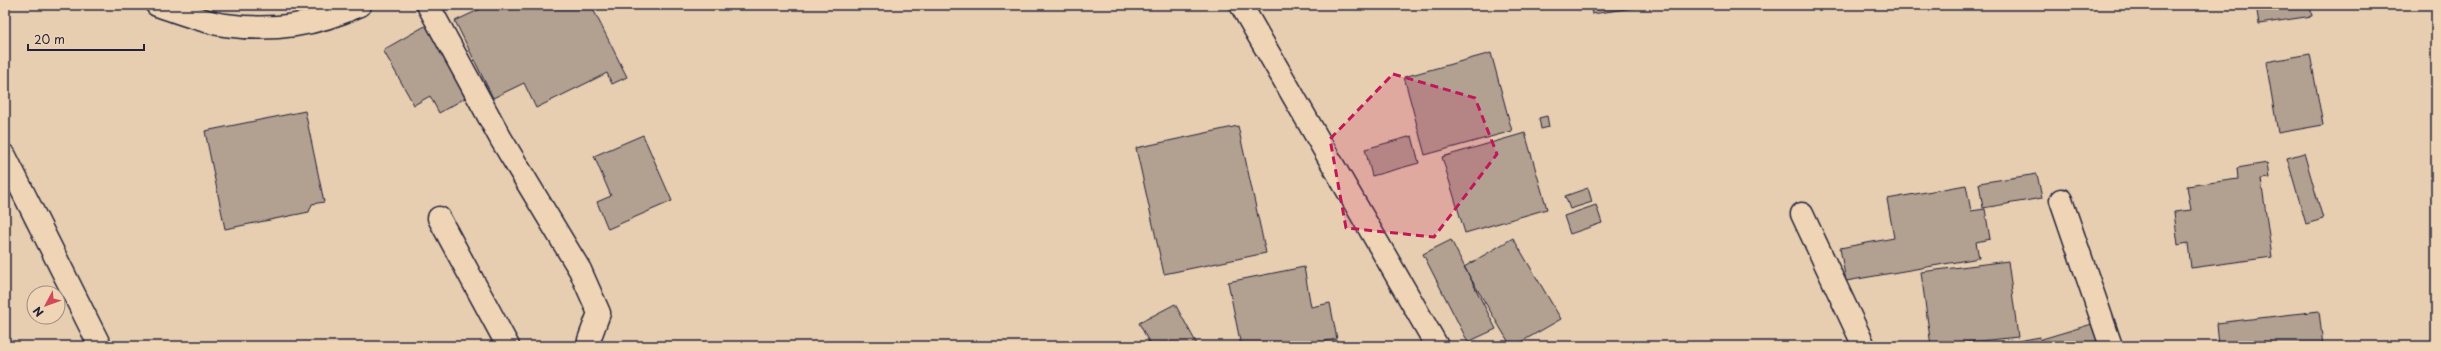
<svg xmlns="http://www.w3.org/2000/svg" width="2441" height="351" font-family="'Playpen Sans',sans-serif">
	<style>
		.building { fill: #b2a091; stroke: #22223b }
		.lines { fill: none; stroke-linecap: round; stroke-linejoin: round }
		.minor-casing { stroke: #22223b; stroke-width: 25 }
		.minor { stroke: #efd5b6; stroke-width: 22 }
		.marked { fill: #c2185b; fill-opacity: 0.2; stroke: #c2185b; stroke-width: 3; stroke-dasharray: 8 5; stroke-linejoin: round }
	</style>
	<rect width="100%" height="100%" fill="#e7ceb1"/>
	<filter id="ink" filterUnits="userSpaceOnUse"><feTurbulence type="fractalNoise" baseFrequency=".025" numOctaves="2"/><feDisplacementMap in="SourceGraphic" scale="8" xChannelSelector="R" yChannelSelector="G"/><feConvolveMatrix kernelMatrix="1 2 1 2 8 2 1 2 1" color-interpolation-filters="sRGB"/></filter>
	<g filter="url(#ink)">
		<path class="building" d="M489,5H591L627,77L612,84L607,73L536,108L524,83L493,98L455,21Z
			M1590,5H1653L1592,14Z
			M2256,5H2310L2312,16L2259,24Z
			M432,22L467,97L439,113L430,96L414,105L383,50Z
			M1491,53L1512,131L1425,155L1404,77Z
			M2310,54L2323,125L2278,133L2266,62Z
			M305,111L324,202L312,204L309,212L225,229L205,131Z
			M1547,116L1549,127L1541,129L1539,118Z
			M1238,126L1266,253L1164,274L1136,148Z
			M1525,133L1547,209L1465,233L1442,157Z
			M643,135L672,201L608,229L597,202L611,196L594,156Z
			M1412,136L1419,163L1372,176L1365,149Z
			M2304,153L2323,219L2306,224L2287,158Z
			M2267,163L2269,178L2261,179L2272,257L2191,268L2188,243L2178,245L2174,212L2191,210L2187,186L2238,179L2237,168Z
			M2037,174L2042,198L1983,208L1979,183Z
			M1966,185L1971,211L1985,209L1990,239L1976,242L1979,258L1846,281L1840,248L1894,238L1887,199Z
			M1588,188L1592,202L1570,209L1565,196Z
			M1596,205L1602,223L1570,234L1564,216Z
			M1513,238L1561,319L1514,346H1511L1464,267Z
			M1451,240L1496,329L1468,342L1423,254Z
			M2008,261L2018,337L1931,346L1921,272Z
			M1304,267L1311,307L1330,303L1337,339L1325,341L1326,346H1241L1228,282Z
			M1175,304L1198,346H1151L1139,323Z
			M2319,311L2323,346H2219L2217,323Z
			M2092,324L2099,346H2044L2042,339Z
			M2040,337L2041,346H1991Z"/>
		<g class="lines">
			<defs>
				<path id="minor" d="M157,5C179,12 203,22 225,25C274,32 316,25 360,5
					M428,5L501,139L580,270L599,313L589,340L591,346
					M1241,5L1437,346
					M5,156L100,346
					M2061,200L2111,346
					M1802,214L1864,346
					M439,218L508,346"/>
			</defs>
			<use href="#minor" class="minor-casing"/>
			<use href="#minor" class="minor"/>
		</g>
	</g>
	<path class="marked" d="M1393,74L1475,98L1497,154L1434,237L1346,228L1330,139Z"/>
	<rect width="2441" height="351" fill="none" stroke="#efd5b6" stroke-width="20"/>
	<rect x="10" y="10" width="2421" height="331" fill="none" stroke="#22223b" stroke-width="1.5" filter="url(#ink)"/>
	<g transform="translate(46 305) rotate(229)"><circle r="19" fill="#efd5b6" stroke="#9d8d85"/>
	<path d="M0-3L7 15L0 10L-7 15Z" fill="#d1495b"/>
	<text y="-6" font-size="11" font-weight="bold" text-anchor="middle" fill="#22223b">N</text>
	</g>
	<path d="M28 44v6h116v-6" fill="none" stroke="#22223b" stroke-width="2"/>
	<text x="34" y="44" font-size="12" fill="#22223b" stroke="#efd5b6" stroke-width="3" paint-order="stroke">20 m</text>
</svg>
